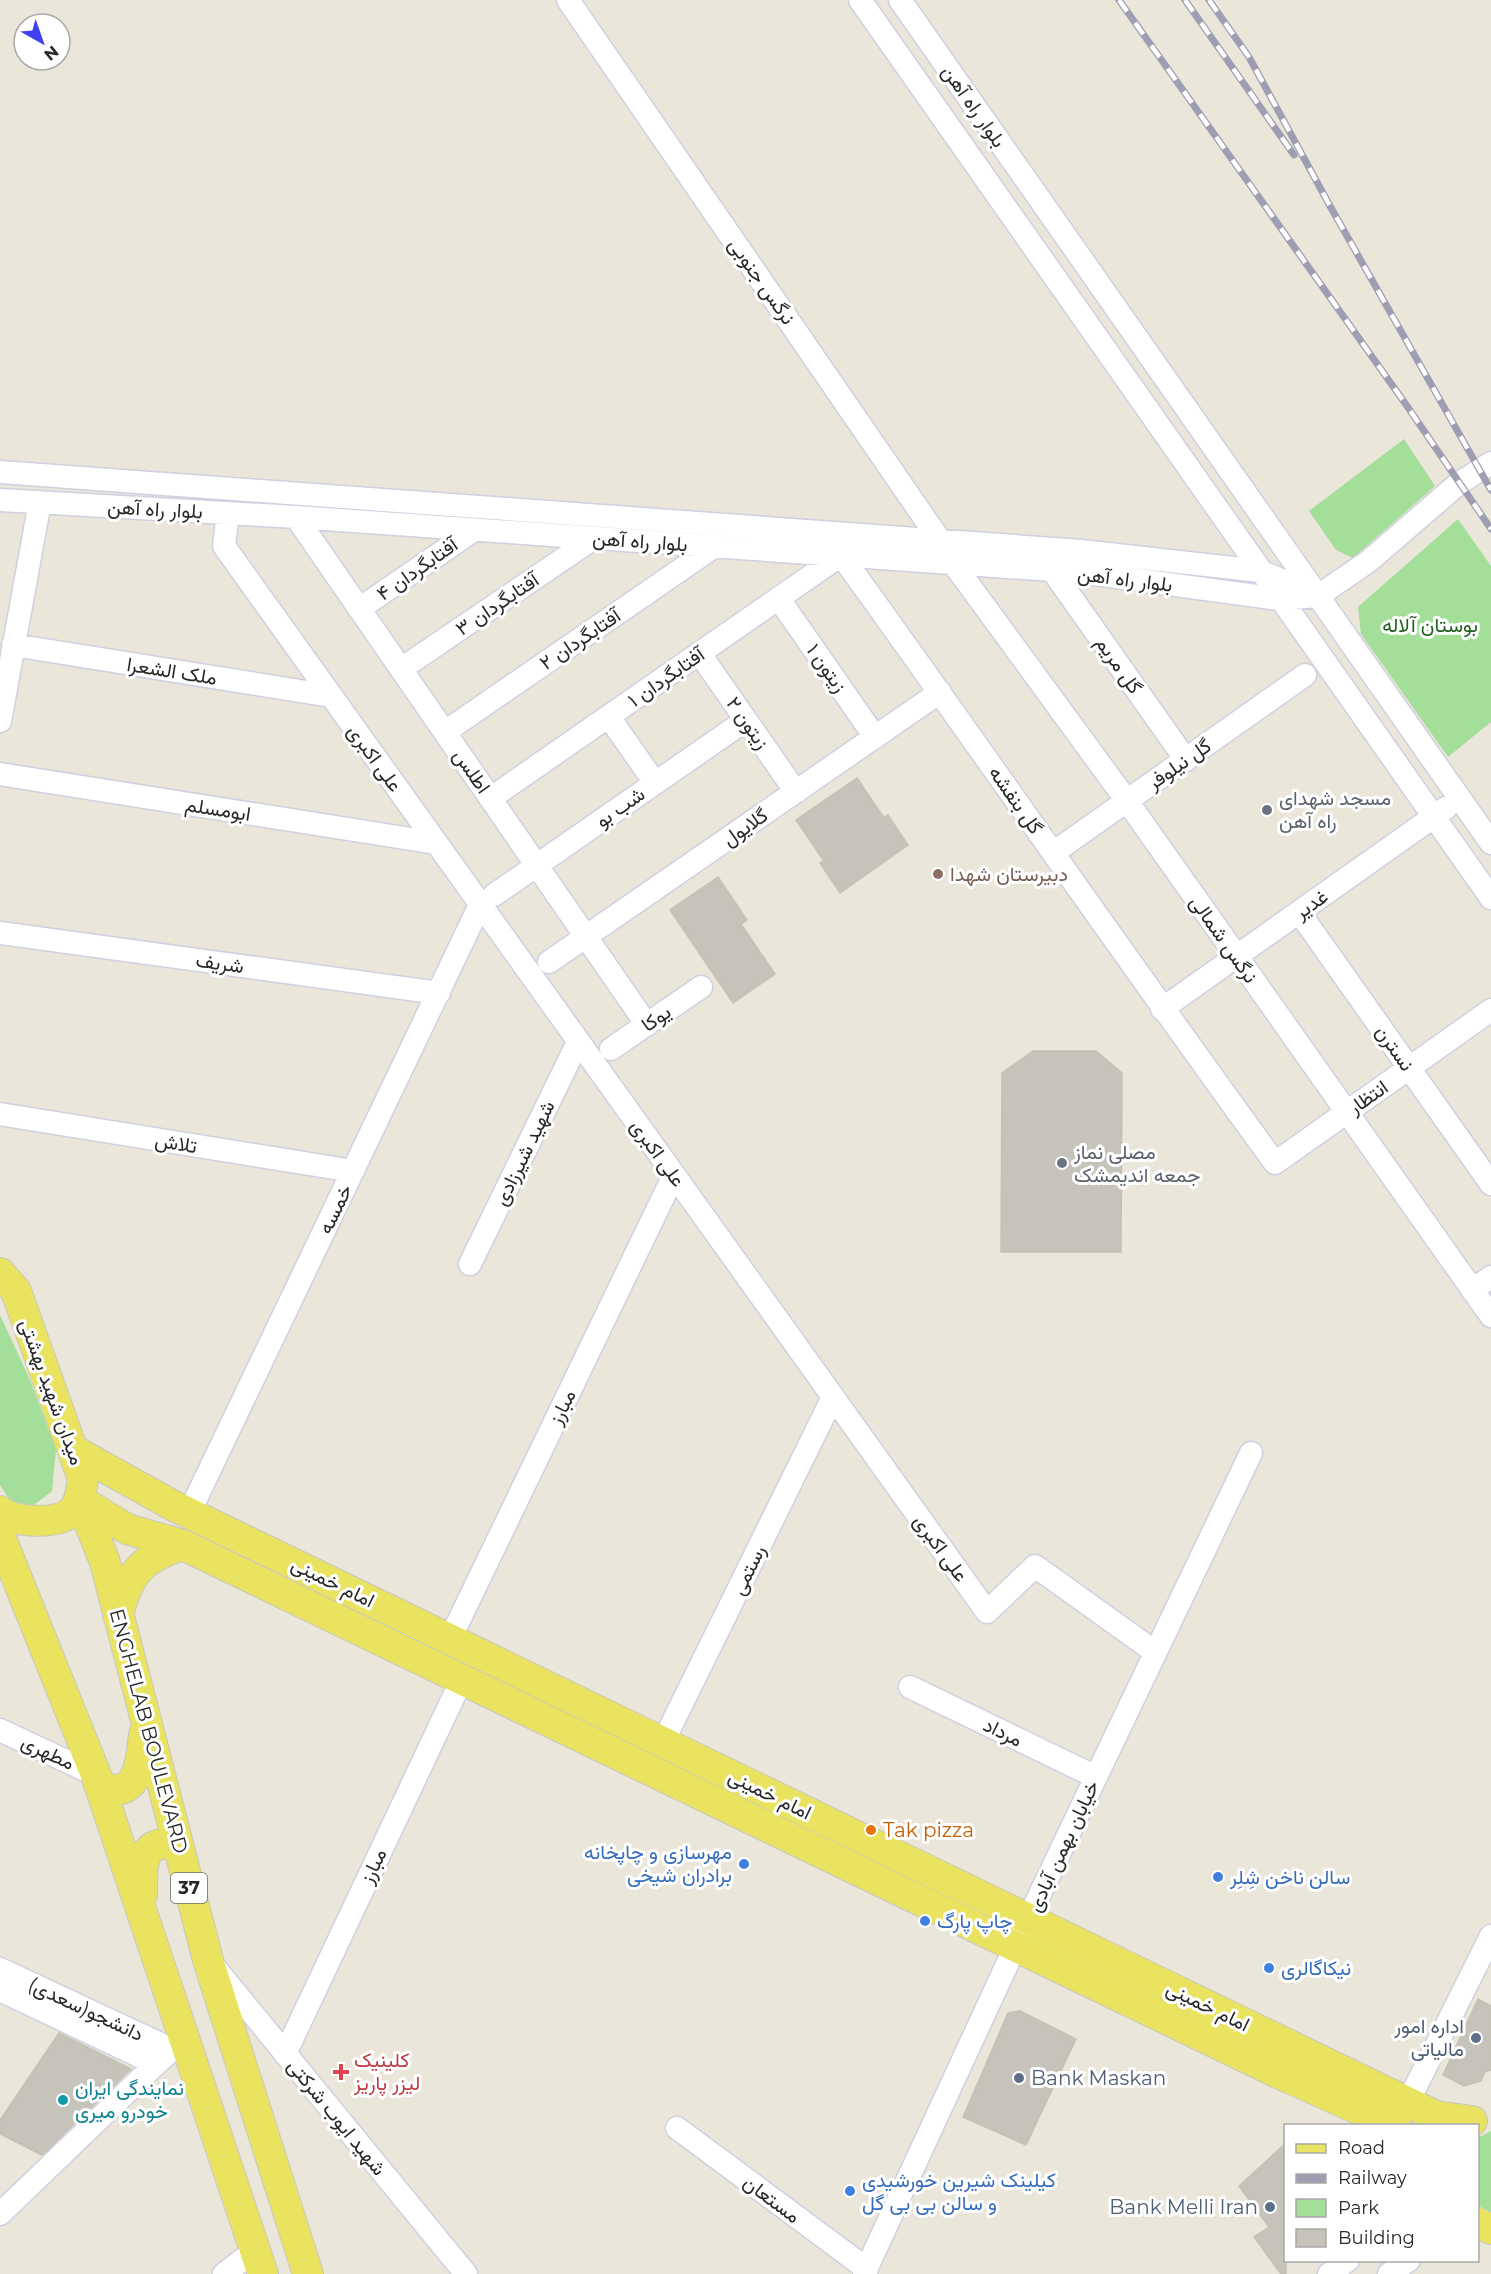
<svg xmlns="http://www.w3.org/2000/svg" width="1491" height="2274" font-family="Montserrat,Vazirmatn,sans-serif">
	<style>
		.green { fill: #a3df98 }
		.building { fill: #c5c3ba; stroke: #c5c2b4; stroke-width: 1.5 }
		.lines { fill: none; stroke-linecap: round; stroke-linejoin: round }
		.minor-casing { stroke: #d0d0e1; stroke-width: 25 }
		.major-casing { stroke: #c7c7c7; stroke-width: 32 }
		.minor { stroke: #fff; stroke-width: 22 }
		.major { stroke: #eae35f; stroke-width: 30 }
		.rail-casing { stroke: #9e9db2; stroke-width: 7 }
		.rail { stroke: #fff; stroke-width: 4.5; stroke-dasharray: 14; stroke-linecap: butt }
		.worship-dot { fill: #6b7280; stroke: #fff; stroke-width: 2 }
		.education-dot { fill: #8d6e63; stroke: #fff; stroke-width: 2 }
		.food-dot { fill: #e8710a; stroke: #fff; stroke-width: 2 }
		.shop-dot { fill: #3f7fe0; stroke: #fff; stroke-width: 2 }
		.service-dot { fill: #5c6f8a; stroke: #fff; stroke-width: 2 }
		.health-dot { fill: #e0444e; stroke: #fff; stroke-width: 2 }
		.culture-dot { fill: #0f9aa8; stroke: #fff; stroke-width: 2 }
		.labels { text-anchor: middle; stroke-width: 6; stroke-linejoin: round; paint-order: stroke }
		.shield { fill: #fff; stroke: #686868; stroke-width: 1.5 }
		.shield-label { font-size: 18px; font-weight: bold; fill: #282828 }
		.street-label { font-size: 20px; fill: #282828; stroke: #fff }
		.park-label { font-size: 20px; fill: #1e611c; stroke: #fff }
		.worship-label { font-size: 20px; fill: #5b616d; stroke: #fff; text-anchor: start }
		.education-label { font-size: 20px; fill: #785e54; stroke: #fff; text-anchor: start }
		.food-label { font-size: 20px; fill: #c56008; stroke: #fff; text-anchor: start }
		.shop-label { font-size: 20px; fill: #366cbe; stroke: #fff; text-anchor: start }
		.service-label { font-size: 20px; fill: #4e5e75; stroke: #fff; text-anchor: end }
		.health-label { font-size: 20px; fill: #be3a42; stroke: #fff; text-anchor: start }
		.culture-label { font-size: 20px; fill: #0d838f; stroke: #fff; text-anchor: start }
	</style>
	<rect width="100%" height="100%" fill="#eae6da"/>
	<path class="green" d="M1404,439L1435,486L1353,558L1336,550L1309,511Z
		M1458,519L1491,566V722L1448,757L1361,634L1358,607Z
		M0,1315L30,1380L56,1450L52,1491L34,1505L11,1502L0,1485Z
		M1491,2131V2213L1478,2205V2138Z"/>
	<path class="building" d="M857,778L884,818L888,815L908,845L840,893L820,863L824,861L796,820Z
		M718,877L747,920L741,924L775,974L733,1003L670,910Z
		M1033,1051H1096L1122,1073L1121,1252H1001L1002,1073Z
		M1478,1999L1491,2006V2070L1485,2072L1481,2081L1464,2086L1443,2075Z
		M1020,2011L1076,2039L1026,2145L963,2117L1008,2013Z
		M59,2033L131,2069L42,2155L0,2134V2120Z
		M1286,2143V2274H1281L1254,2237L1269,2227L1239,2186Z"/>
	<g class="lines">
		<defs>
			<path id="minor" d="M568,0L941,542L953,563L1127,801L1491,1316
				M860,0L1491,898
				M900,0L1491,843
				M0,472L1081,551L1260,571L1314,594
				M0,500L296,517L1080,572L1279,599L1318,596L1369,561L1458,484L1491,463
				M228,513L224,546L987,1612L1035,1566L1155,1652
				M296,517L647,1025
				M1052,570L1186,760
				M779,599L875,737
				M359,609L474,530
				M13,645L331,696
				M700,654L796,792
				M401,669L594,538
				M609,717L655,783
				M0,721L40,502
				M445,732L715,546
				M0,774L436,843
				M491,798L841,555C987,757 1128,962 1275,1163L1491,1010
				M1053,853L1305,675
				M494,895L746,720
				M1299,912L1491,1184
				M0,933L439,993
				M549,962L940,692
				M1162,1009L1446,808
				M611,1049L701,987
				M0,1114L353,1171
				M470,1264L578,1042
				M1472,1290L1491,1277
				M189,1513L480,905
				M450,1639L674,1175
				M910,1687L1096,1777
				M0,1730L96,1775
				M663,1742L833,1397
				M0,1969L171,2049
				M216,1969L466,2274
				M0,1990L156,2064
				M285,2054L462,1679
				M1408,2102L1491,1936
				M677,2128L867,2269
				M0,2214L156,2064L185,2038
				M224,2274L254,2251
				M864,2274L1028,1919L1251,1453
				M1329,2274L1348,2260
				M1389,2274L1409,2260"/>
			<path id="major" d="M0,1273L16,1291L83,1479C81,1491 80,1506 69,1514C53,1524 15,1523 0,1511
				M75,1451L172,1505L1436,2116L1472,2121
				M80,1500L127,1529L183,1545L1278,2073L1396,2126
				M80,1500L105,1562L208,1960L308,2274
				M0,1536L96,1775L263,2274
				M118,1615C129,1572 142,1558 183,1545
				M99,1785C139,1804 141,1760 144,1734
				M142,1895C142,1869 139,1835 178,1846
				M1478,2223L1491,2229"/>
		</defs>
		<use href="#minor" class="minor-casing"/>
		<use href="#major" class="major-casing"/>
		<use href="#minor" class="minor"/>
		<use href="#major" class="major"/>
		<defs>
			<path id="rail" d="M1119,0L1407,406L1491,529
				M1185,0L1294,155
				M1209,0L1249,57L1330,206L1491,490"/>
		</defs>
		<use href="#rail" class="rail-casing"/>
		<use href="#rail" class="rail"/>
	</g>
	<g class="worship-dot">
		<circle cx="1267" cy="810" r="6"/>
		<circle cx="1062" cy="1163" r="6"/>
	</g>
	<circle class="education-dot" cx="938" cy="874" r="6"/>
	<circle class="food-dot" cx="871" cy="1830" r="6"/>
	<g class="shop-dot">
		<circle cx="744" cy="1864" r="6"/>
		<circle cx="1218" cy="1877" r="6"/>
		<circle cx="925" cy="1921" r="6"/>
		<circle cx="1269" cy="1968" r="6"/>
		<circle cx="850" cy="2191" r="6"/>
	</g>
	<g class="service-dot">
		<circle cx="1476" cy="2038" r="6"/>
		<circle cx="1019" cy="2078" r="6"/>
		<circle cx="1270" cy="2207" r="6"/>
	</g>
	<path class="health-dot" d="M338 2063h6v6h6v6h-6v6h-6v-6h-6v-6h6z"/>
	<circle class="culture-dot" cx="63" cy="2100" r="6"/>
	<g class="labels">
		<rect class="shield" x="171" y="1873" width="36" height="30" rx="4.5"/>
		<g class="shield-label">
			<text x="189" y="1894">37</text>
		</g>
		<g class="street-label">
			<text transform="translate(974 106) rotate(55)" y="7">بلوار راه آهن</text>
			<text transform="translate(762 281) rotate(55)" y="7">نرگس جنوبی</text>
			<text transform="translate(155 509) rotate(3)" y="7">بلوار راه آهن</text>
			<text transform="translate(640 541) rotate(4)" y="7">بلوار راه آهن</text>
			<text transform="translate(417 569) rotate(-35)" y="7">آفتابگردان ۴</text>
			<text transform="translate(1125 579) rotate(7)" y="7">بلوار راه آهن</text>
			<text transform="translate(497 604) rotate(-34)" y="7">آفتابگردان ۳</text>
			<text transform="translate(580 639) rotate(-34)" y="7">آفتابگردان ۲</text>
			<text transform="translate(1119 665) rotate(55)" y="7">گل مریم</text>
			<text transform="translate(827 668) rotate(55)" y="7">زیتون ۱</text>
			<text transform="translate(172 671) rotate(9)" y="7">ملک الشعرا</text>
			<text transform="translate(666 677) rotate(-35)" y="7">آفتابگردان ۱</text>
			<text transform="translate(748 723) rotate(55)" y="7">زیتون ۲</text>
			<text transform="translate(375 758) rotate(54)" y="7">علی اکبری</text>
			<text transform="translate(1179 764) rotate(-35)" y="7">گل نیلوفر</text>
			<text transform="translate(472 771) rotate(55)" y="7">اطلس</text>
			<text transform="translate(1016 800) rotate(55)" y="7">گل بنفشه</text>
			<text transform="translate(620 807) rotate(-35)" y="7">شب بو</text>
			<text transform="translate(218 809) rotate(9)" y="7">ابومسلم</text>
			<text transform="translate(745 827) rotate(-35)" y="7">گلایول</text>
			<text transform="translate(1311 904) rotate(-35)" y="7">غدیر</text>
			<text transform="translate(1224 939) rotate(55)" y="7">نرگس شمالی</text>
			<text transform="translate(220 963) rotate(8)" y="7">شریف</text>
			<text transform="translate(656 1018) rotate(-35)" y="7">یوکا</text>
			<text transform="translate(1395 1048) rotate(55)" y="7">نسترن</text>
			<text transform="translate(1368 1097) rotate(-35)" y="7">انتظار</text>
			<text transform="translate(176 1143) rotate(9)" y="7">تلاش</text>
			<text transform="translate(524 1153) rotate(-64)" y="7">شهید شیرزادی</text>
			<text transform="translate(658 1153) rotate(54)" y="7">علی اکبری</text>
			<text transform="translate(335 1209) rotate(-64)" y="7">خمسه</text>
			<text transform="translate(52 1392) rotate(70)" y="7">میدان شهید بهشتی</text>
			<text transform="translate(562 1407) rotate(-64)" y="7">مبارز</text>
			<text transform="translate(941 1548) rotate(54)" y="7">علی اکبری</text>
			<text transform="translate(748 1570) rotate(-64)" y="7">رستمی</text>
			<text transform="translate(333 1582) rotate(26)" y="7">امام خمینی</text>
			<text transform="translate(149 1731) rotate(75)" y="7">ENGHELAB BOULEVARD</text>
			<text transform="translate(1003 1732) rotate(26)" y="7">مرداد</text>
			<text transform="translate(48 1752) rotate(25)" y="7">مطهری</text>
			<text transform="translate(770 1794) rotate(26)" y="7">امام خمینی</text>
			<text transform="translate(1063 1846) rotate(-65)" y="7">خیابان بهمن آبادی</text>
			<text transform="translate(373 1866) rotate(-65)" y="7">مبارز</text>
			<text transform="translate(1208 2006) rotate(26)" y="7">امام خمینی</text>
			<text transform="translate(86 2009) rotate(25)" y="7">دانشجو(سعدی)</text>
			<text transform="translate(337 2117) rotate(51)" y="7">شهید ایوب شرکتی</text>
			<text transform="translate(772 2199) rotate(37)" y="7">مستعان</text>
		</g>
		<g class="park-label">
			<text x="1430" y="632">بوستان آلاله</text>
		</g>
		<g class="worship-label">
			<text x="1279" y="805">مسجد شهدای<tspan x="1279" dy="23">راه آهن</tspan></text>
			<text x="1074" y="1159">مصلی نماز<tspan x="1074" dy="23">جمعه اندیمشک</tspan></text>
		</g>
		<g class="education-label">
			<text x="950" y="881">دبیرستان شهدا</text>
		</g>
		<g class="food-label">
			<text x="883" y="1837">Tak pizza</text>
		</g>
		<g class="shop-label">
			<text x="732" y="1859" text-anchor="end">مهرسازی و چاپخانه<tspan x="732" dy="23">برادران شیخی</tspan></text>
			<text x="1230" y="1884">سالن ناخن شِلِر</text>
			<text x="937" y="1928">چاپ پارگ</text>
			<text x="1281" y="1975">نیکاگالری</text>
			<text x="862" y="2187">کیلینک شیرین خورشیدی<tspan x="862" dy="23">و سالن بی بی گل</tspan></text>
		</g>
		<g class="service-label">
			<text x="1464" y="2033">اداره امور<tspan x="1464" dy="23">مالیاتی</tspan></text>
			<text x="1031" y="2085" text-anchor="start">Bank Maskan</text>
			<text x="1258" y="2214">Bank Melli Iran</text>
		</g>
		<g class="health-label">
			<text x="354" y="2067">کلینیک<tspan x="354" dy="23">لیزر پاریز</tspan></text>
		</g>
		<g class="culture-label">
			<text x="75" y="2095">نمایندگی ایران<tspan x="75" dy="23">خودرو میری</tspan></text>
		</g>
	</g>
	<rect x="1284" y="2124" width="195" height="138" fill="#ffffff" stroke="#a9a9a9" stroke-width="1.5"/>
	<rect x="1296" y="2144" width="30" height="9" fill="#eae35f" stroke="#a9a9a9" stroke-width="1.5"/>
	<text x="1338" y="2154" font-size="18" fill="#282828">Road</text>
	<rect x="1296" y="2174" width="30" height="9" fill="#9e9db2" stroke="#a9a9a9" stroke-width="1.5"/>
	<text x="1338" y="2184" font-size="18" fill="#282828">Railway</text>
	<rect x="1296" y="2199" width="30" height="18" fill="#a3df98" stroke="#a9a9a9" stroke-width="1.5"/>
	<text x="1338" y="2214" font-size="18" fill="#282828">Park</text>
	<rect x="1296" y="2229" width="30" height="18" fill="#c5c3ba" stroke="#a9a9a9" stroke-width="1.5"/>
	<text x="1338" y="2244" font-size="18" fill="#282828">Building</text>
	<g transform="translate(42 42) rotate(140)"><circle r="28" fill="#ffffff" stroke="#a9a9a9" stroke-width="1.5"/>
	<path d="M0-4.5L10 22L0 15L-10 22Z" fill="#3f40f2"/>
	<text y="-9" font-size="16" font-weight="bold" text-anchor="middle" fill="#282828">N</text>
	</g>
</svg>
